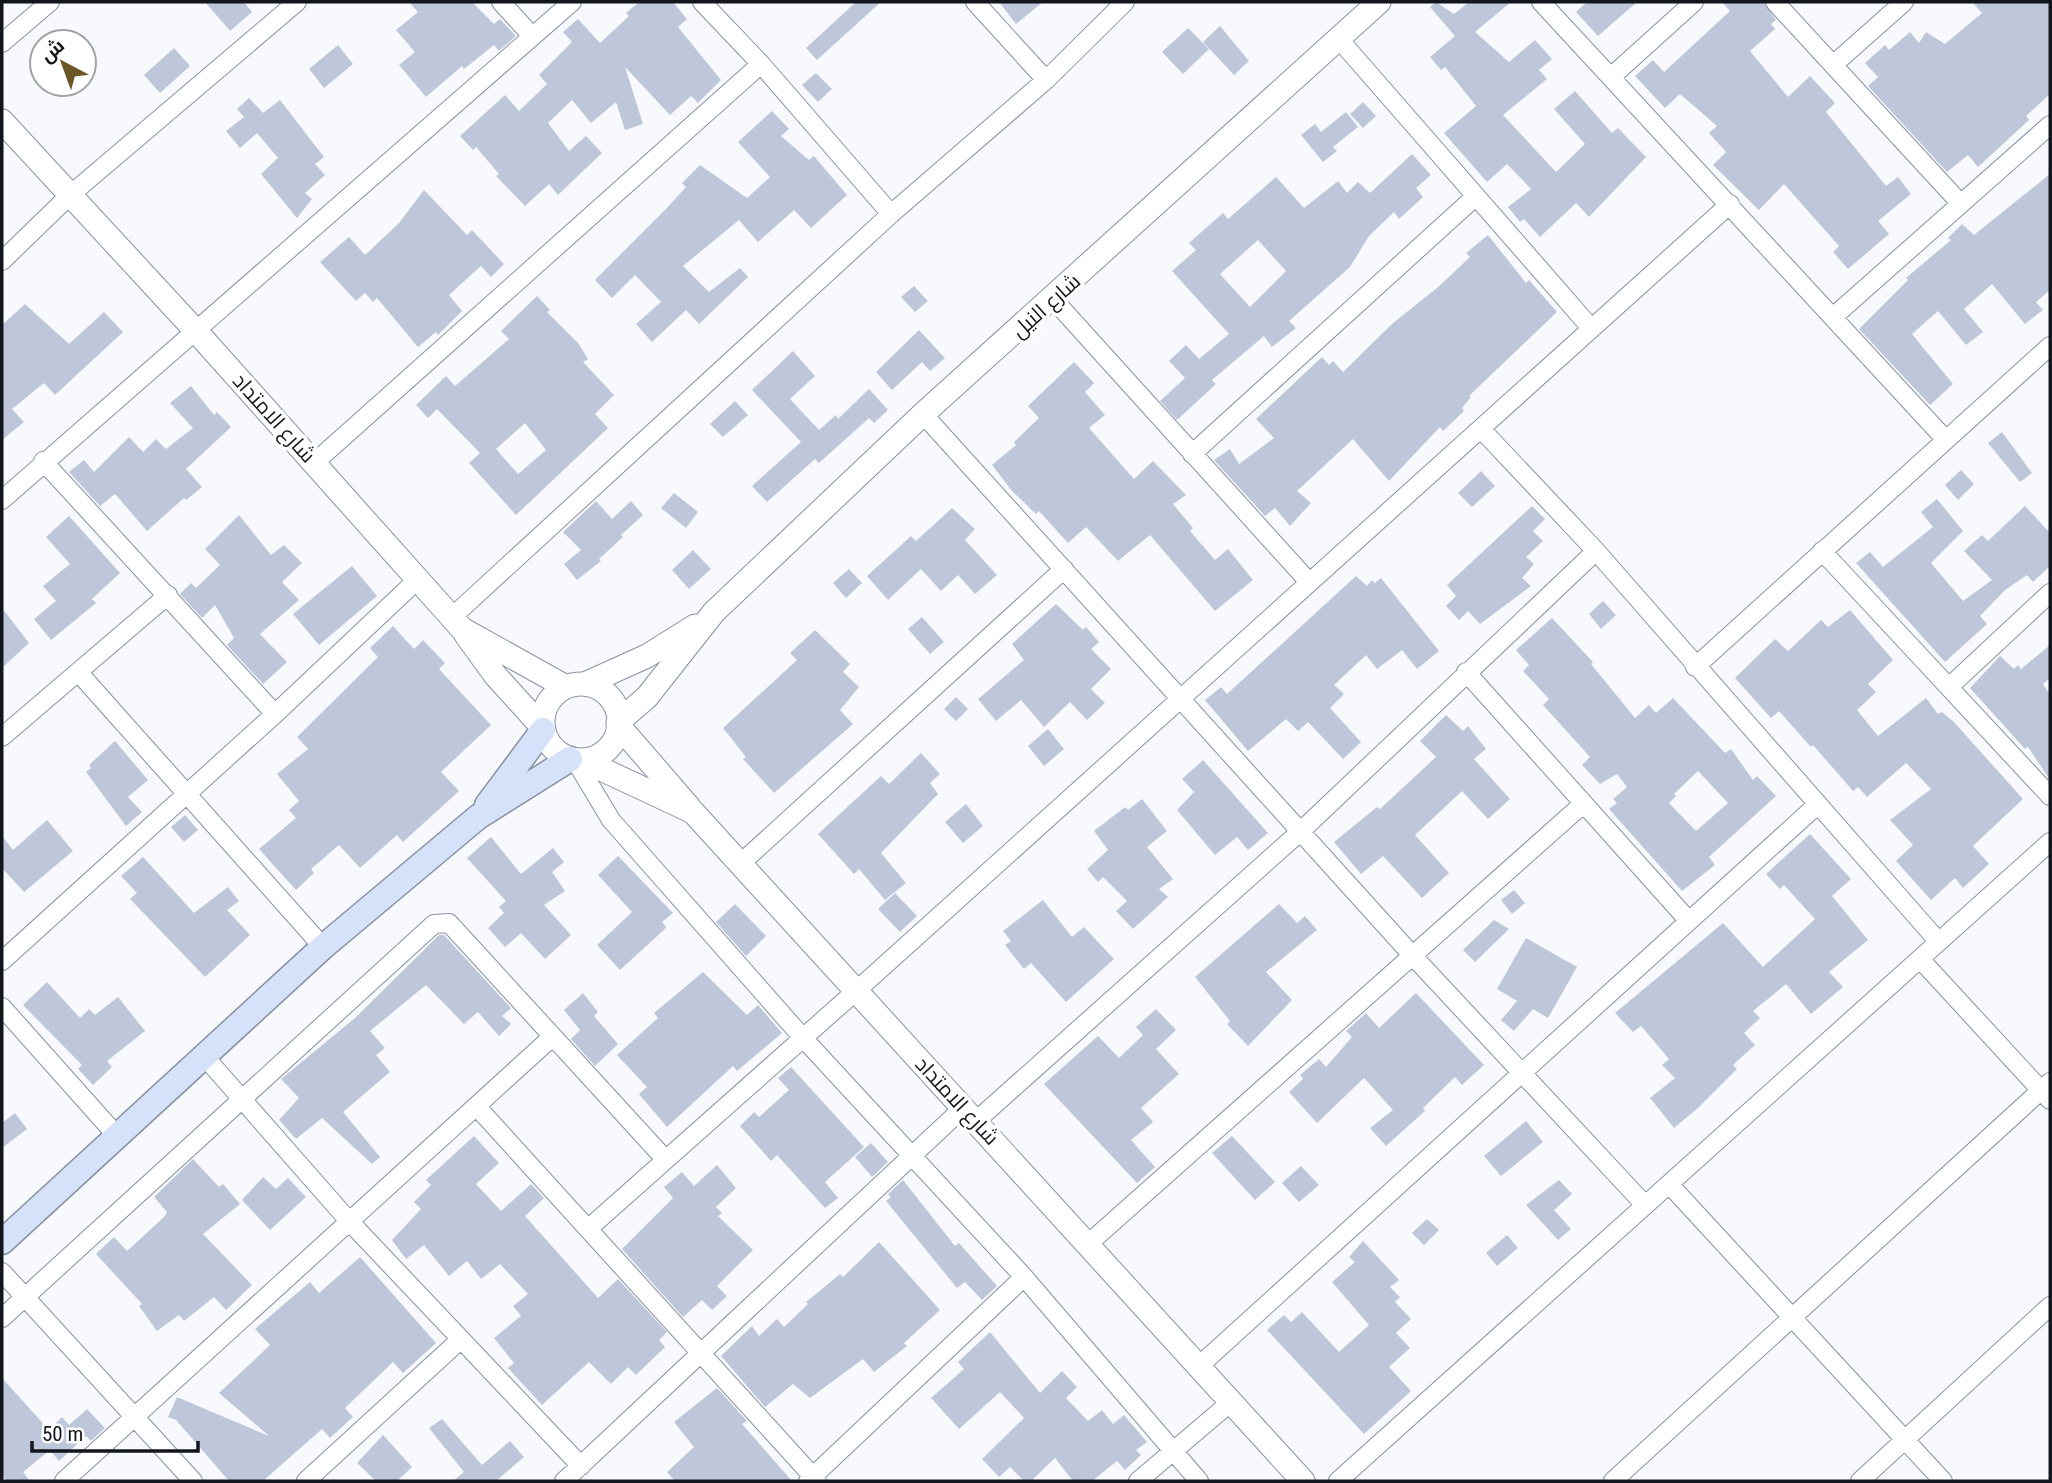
<svg xmlns="http://www.w3.org/2000/svg" width="2052" height="1483" font-family="'Roboto Condensed',Cairo,sans-serif">
	<style>
		.building { fill: #bec7da; fill-rule: evenodd }
		.lines { fill: none; stroke-linecap: round; stroke-linejoin: round }
		.minor-casing { stroke: #8891a2; stroke-width: 20 }
		.tertiary-casing { stroke: #8891a2; stroke-width: 25 }
		.secondary-casing { stroke: #8891a2; stroke-width: 27 }
		.minor { stroke: #fff; stroke-width: 18 }
		.tertiary { stroke: #fff; stroke-width: 23 }
		.secondary { stroke: #d6e1fa; stroke-width: 24 }
		.labels { text-anchor: middle; stroke-width: 7; stroke-linejoin: round; paint-order: stroke }
		.street-label { font-size: 21px; fill: #13161c; stroke: #fff }
	</style>
	<rect width="100%" height="100%" fill="#f7f9fd"/>
	<path class="building" d="M205,2H244L252,12L230,31Z
		M409,2H472L494,24L500,19L516,36L499,51L494,45L464,69L462,66L426,97L399,65L415,52L396,30L418,12Z
		M639,2H673L687,19L678,27L721,80L698,103L691,96L670,115L625,67L643,124L625,130L616,102L591,123L572,100L548,123L569,151L586,136L602,153L558,195L549,184L525,206L496,176L499,174L476,147L473,150L460,136L505,95L519,111L547,84L539,75L572,42L563,32L578,19L600,43L629,16L626,13Z
		M856,2H881L817,60L806,48Z
		M999,2H1043L1016,24Z
		M1436,2L1454,14L1469,2H1511L1475,32L1509,62L1535,40L1552,59L1539,70L1547,79L1503,115L1556,172L1585,144L1554,109L1575,91L1612,133L1618,128L1646,157L1589,217L1576,203L1540,237L1524,219L1520,222L1508,207L1531,189L1507,164L1487,182L1444,133L1476,106L1445,67L1441,70L1430,57L1455,36L1430,7Z
		M1587,2H1637L1598,36L1576,12Z
		M1722,2H1764L1776,20L1771,24L1775,29L1750,51L1788,97L1810,76L1835,103L1826,112L1886,186L1898,177L1911,194L1878,221L1889,234L1848,269L1833,252L1839,246L1784,184L1759,210L1713,165L1726,152L1709,133L1717,126L1680,94L1665,108L1635,76L1653,60L1664,72L1730,11Z
		M1972,2H2050V94L2026,116L2029,120L1978,167L1968,155L1947,172L1868,86L1878,77L1865,63L1885,45L1889,50L1910,32L1919,43L1926,32L1945,44L1982,13Z
		M1220,26L1249,61L1234,75L1203,42Z
		M1188,28L1209,49L1183,74L1162,52Z
		M338,45L353,64L324,88L309,69Z
		M174,48L190,66L160,93L144,75Z
		M816,73L832,89L818,102L802,85Z
		M249,98L263,113L280,100L324,157L315,164L325,175L305,193L312,199L297,218L261,174L278,158L257,133L240,148L226,131L244,117L237,109Z
		M1363,102L1376,116L1363,128L1350,114Z
		M772,111L789,129L781,136L809,160L814,156L847,195L811,228L794,210L758,242L739,220L683,266L709,292L740,268L748,277L699,324L686,310L652,342L636,324L661,302L635,275L612,298L595,280L666,209L686,187L682,183L700,165L747,198L770,177L738,142Z
		M1346,112L1358,127L1333,147L1337,151L1323,162L1301,135L1315,124L1321,132Z
		M1412,154L1431,175L1416,188L1423,197L1399,219L1394,212L1369,236L1350,267L1289,321L1296,328L1272,347L1264,336L1212,380L1216,384L1177,420L1160,401L1185,378L1169,361L1186,345L1199,359L1229,334L1172,271L1196,250L1189,243L1223,213L1228,219L1276,177L1304,208L1338,181L1347,193L1358,182L1370,193ZM1258,240L1286,271L1250,307L1220,274Z
		M2050,174V290L2036,302L2043,310L2025,324L1992,284L1964,309L1983,332L1966,345L1938,311L1912,334L1953,384L1930,405L1859,329L1908,280L1906,278L1951,240L1948,238L1962,224L1974,235Z
		M424,190L467,235L472,230L504,264L491,277L481,266L449,295L462,311L438,335L436,332L418,347L377,298L373,302L365,293L356,301L320,262L349,237L365,255L399,223Z
		M1488,235L1526,283L1529,280L1557,312L1469,396L1471,397L1462,408L1464,411L1443,431L1440,427L1389,481L1353,439L1297,491L1311,503L1290,526L1275,508L1265,516L1214,460L1230,449L1239,464L1274,438L1256,419L1322,357L1329,365L1333,361L1343,372L1393,323L1437,288L1470,257L1466,253Z
		M914,286L928,301L915,312L901,297Z
		M537,296L550,310L547,312L578,343L588,359L583,362L614,395L595,414L608,428L516,515L469,463L480,453L437,409L428,418L416,405L446,376L455,386L509,339L501,331ZM525,423L546,450L518,474L496,449Z
		M25,304L69,344L104,312L123,332L55,395L44,383L12,409L24,422L2,440V325Z
		M919,330L945,358L930,371L922,362L892,390L876,372Z
		M793,351L815,376L790,399L819,430L836,415L838,419L869,389L888,410L874,423L869,418L819,463L815,459L767,502L752,486L801,442L752,390Z
		M1074,362L1094,383L1085,392L1105,415L1089,428L1134,479L1153,461L1186,495L1173,504L1193,528L1190,531L1215,560L1228,549L1253,580L1215,611L1150,535L1118,561L1086,527L1068,543L1039,511L1036,514L1012,491L992,465L1016,445L1014,442L1039,418L1028,406Z
		M191,386L214,415L217,412L231,427L186,469L202,487L186,500L184,498L147,531L115,494L100,506L69,472L84,460L94,472L129,437L143,452L156,439L166,449L193,428L170,403Z
		M735,401L748,415L723,437L710,424Z
		M2002,432L2032,473L2020,482L1988,443Z
		M1961,470L1974,484L1958,500L1945,485Z
		M1481,471L1495,486L1472,507L1458,493Z
		M674,493L698,512L686,528L661,508Z
		M1937,499L1963,531L1931,563L1963,601L1992,580L1964,551L1982,535L1988,541L2025,506L2050,533V566L2033,582L2027,575L2005,590L1980,616L1987,624L1945,662L1856,563L1870,552L1883,567L1933,527L1921,512Z
		M596,501L612,519L631,501L643,515L621,535L623,537L599,559L601,561L577,580L564,564L581,550L563,532Z
		M1532,506L1545,519L1533,531L1543,541L1526,557L1534,564L1522,578L1531,586L1480,624L1468,611L1459,620L1446,606L1456,596L1447,585Z
		M952,508L975,529L965,540L997,575L975,594L958,575L941,591L921,569L888,600L867,576L911,536L916,541Z
		M239,515L271,555L284,545L302,563L282,582L299,600L260,634L287,662L263,684L227,645L234,638L215,605L202,618L180,594L191,583L196,588L220,565L205,549Z
		M69,516L120,573L92,599L96,603L51,640L34,619L56,601L43,586L70,564L46,537Z
		M693,550L711,569L689,589L672,570Z
		M352,566L377,596L319,645L293,614Z
		M849,569L862,583L846,598L833,583Z
		M1356,576L1367,586L1372,580L1375,583L1381,578L1439,651L1417,669L1402,650L1377,669L1366,655L1334,685L1344,694L1330,708L1361,742L1343,759L1308,722L1298,731L1286,719L1248,751L1205,700L1221,687L1227,694Z
		M1603,601L1616,615L1601,629L1589,614Z
		M1056,604L1083,630L1086,627L1099,642L1091,649L1111,669L1091,689L1105,703L1087,720L1070,702L1044,727L1021,700L996,721L978,699L1024,660L1012,644Z
		M2,608L29,643L2,668Z
		M1850,610L1893,660L1868,684L1876,692L1857,710L1878,736L1926,698L1938,714L1942,712L1954,722L2023,799L1973,846L1989,864L1963,888L1955,878L1931,900L1896,861L1913,845L1890,820L1931,789L1906,763L1867,797L1858,787L1853,791L1813,745L1811,747L1779,711L1771,718L1735,678L1775,639L1788,651L1821,620L1828,627Z
		M922,617L944,642L930,654L908,629Z
		M1552,618L1593,662L1591,664L1635,718L1649,705L1656,713L1673,698L1725,753L1731,749L1753,780L1757,776L1776,796L1709,857L1715,865L1682,891L1609,809L1617,803L1613,799L1627,787L1617,774L1600,784L1582,765L1590,757L1543,705L1549,699L1523,671L1529,665L1516,650ZM1698,771L1728,803L1696,831L1669,803L1676,796L1674,794Z
		M393,626L414,649L423,640L445,663L439,669L491,725L441,772L459,791L403,842L397,835L360,868L339,845L311,869L314,873L296,890L259,849L296,818L289,810L299,801L277,774L308,749L297,737L378,657L370,648Z
		M815,630L850,664L843,672L859,687L840,710L853,724L774,793L743,759L746,757L723,728L797,660L790,653Z
		M2050,645V678L2043,684L2050,695V780L2028,747L2025,749L1970,688L2000,656L2014,669L2018,665L2021,669Z
		M956,697L968,709L956,721L944,709Z
		M1446,715L1463,731L1468,726L1486,749L1474,759L1510,799L1488,819L1462,791L1415,835L1449,873L1422,898L1383,856L1361,874L1334,842L1377,807L1380,809L1436,757L1420,741Z
		M1048,729L1064,749L1044,766L1028,746Z
		M115,741L148,780L128,797L142,812L126,826L86,772L91,768L89,765Z
		M921,753L940,774L930,783L938,794L881,853L906,883L885,900L859,869L854,874L818,834L881,776L889,784Z
		M1203,760L1268,833L1248,850L1237,837L1215,855L1177,810L1194,792L1182,779Z
		M1142,799L1167,831L1147,847L1173,879L1159,889L1168,897L1133,929L1116,911L1127,901L1103,877L1098,882L1087,869L1108,850L1094,831L1125,807L1128,810Z
		M966,804L983,826L963,843L945,822Z
		M185,815L198,830L184,842L171,827Z
		M47,820L73,851L24,892L2,868V836L13,850Z
		M1810,834L1851,879L1832,896L1868,940L1829,972L1843,987L1811,1014L1786,984L1753,1011L1760,1018L1744,1033L1755,1045L1733,1065L1737,1069L1698,1108L1674,1128L1650,1098L1675,1078L1662,1065L1669,1059L1641,1026L1633,1032L1615,1013L1723,923L1763,967L1815,919L1784,885L1780,889L1766,874Z
		M491,837L521,874L553,848L564,862L552,872L565,891L544,905L571,935L545,959L521,933L505,947L488,928L504,913L499,907L506,901L467,858Z
		M618,856L673,913L662,922L666,927L665,929L620,970L597,945L632,912L598,875Z
		M143,857L194,913L228,887L239,901L227,910L250,935L205,977L130,899L137,893L121,876Z
		M1514,890L1525,903L1512,914L1501,900Z
		M895,893L917,916L900,932L878,909Z
		M1043,900L1072,937L1084,927L1114,959L1066,1002L1031,963L1024,969L1005,945L1011,941L1003,931Z
		M735,904L766,936L746,956L716,922Z
		M1279,904L1297,923L1305,916L1317,930L1266,972L1292,1000L1248,1046L1227,1024L1230,1021L1195,977Z
		M1494,920L1509,929L1475,962L1463,950Z
		M439,935H444L511,1008L502,1016L511,1024L499,1036L478,1012L464,1024L426,985L370,1031L385,1048L376,1055L390,1072L343,1112L380,1157L372,1164L322,1118L296,1139L279,1120L299,1098L281,1079L355,1018Z
		M1526,938L1577,967L1548,1018L1533,1009L1514,1031L1501,1020L1517,1001L1497,989Z
		M703,972L747,1015L758,1005L782,1033L737,1071L733,1066L667,1127L639,1094L647,1087L617,1055L658,1018L654,1013Z
		M47,982L80,1018L89,1009L95,1015L118,997L145,1031L107,1061L112,1067L93,1085L78,1069L82,1065L23,1005Z
		M583,993L598,1012L594,1016L618,1044L595,1066L571,1039L580,1030L564,1010Z
		M1416,993L1484,1065L1462,1085L1455,1077L1423,1108L1425,1111L1386,1146L1370,1128L1393,1110L1364,1078L1317,1123L1289,1092L1303,1079L1300,1075L1319,1059L1326,1067L1352,1037L1346,1031L1366,1013L1379,1028Z
		M1156,1009L1176,1030L1156,1049L1179,1074L1141,1108L1153,1122L1131,1140L1155,1167L1137,1183L1044,1084L1098,1036L1119,1058L1143,1035L1136,1027Z
		M791,1067L864,1147L825,1182L838,1198L825,1208L777,1155L771,1161L740,1126L754,1112L759,1117L789,1090L778,1078Z
		M15,1113L27,1129L2,1148V1123Z
		M1526,1121L1543,1142L1501,1176L1484,1156Z
		M474,1136L499,1163L476,1184L501,1211L531,1184L544,1198L525,1216L598,1298L618,1279L667,1332L659,1340L665,1347L636,1375L628,1367L611,1384L589,1362L542,1405L508,1368L514,1363L494,1338L521,1316L513,1306L528,1294L500,1264L481,1279L467,1261L449,1276L424,1245L406,1259L392,1240L421,1209L414,1202L431,1185L426,1180Z
		M1232,1136L1275,1182L1255,1200L1212,1153Z
		M871,1143L888,1162L872,1177L855,1157Z
		M193,1159L219,1187L223,1184L240,1204L203,1234L252,1285L226,1310L214,1297L184,1321L179,1315L157,1331L139,1306L142,1304L96,1254L114,1237L127,1251L164,1217L167,1212L154,1197Z
		M717,1165L736,1188L716,1207L722,1213L718,1216L753,1250L717,1286L727,1296L712,1310L702,1300L683,1317L622,1249L673,1198L664,1187L682,1172L694,1186Z
		M1301,1166L1319,1185L1299,1202L1282,1183Z
		M263,1177L276,1189L288,1178L306,1197L270,1230L242,1200Z
		M903,1180L955,1246L959,1243L997,1286L982,1300L965,1282L957,1288L886,1201L891,1197L888,1194Z
		M1559,1180L1572,1194L1554,1210L1571,1229L1558,1240L1526,1205Z
		M1427,1219L1439,1230L1424,1245L1412,1233Z
		M1507,1235L1518,1248L1497,1266L1486,1253Z
		M1363,1241L1399,1280L1390,1287L1400,1297L1395,1302L1411,1319L1396,1333L1410,1348L1389,1367L1411,1391L1364,1434L1267,1330L1284,1315L1291,1322L1302,1312L1339,1352L1369,1325L1332,1282L1355,1262L1349,1257Z
		M879,1242L940,1310L904,1343L907,1346L874,1372L863,1359L810,1398L793,1384L765,1407L721,1356L752,1326L759,1336L777,1319L784,1327L808,1304L806,1302L840,1274L843,1277Z
		M360,1257L436,1343L403,1373L393,1362L345,1408L353,1417L330,1438L322,1429L263,1481H229L176,1420L168,1417L177,1397L269,1436L219,1393L270,1345L255,1329L310,1282L319,1293Z
		M990,1332L1040,1393L1062,1371L1077,1387L1066,1398L1088,1421L1102,1410L1113,1424L1124,1415L1147,1442L1136,1450L1141,1455L1125,1470L1117,1461L1092,1481H1073L1055,1458L1031,1481H1024L1010,1467L999,1477L982,1459L1024,1418L1000,1392L959,1429L931,1398L964,1369L958,1362Z
		M2,1378L49,1430L62,1417L69,1425L87,1409L105,1428L91,1441L86,1436L59,1461L50,1450L23,1472L30,1481H7L2,1475Z
		M717,1388L747,1421L742,1424L792,1481H675L667,1472L694,1447L674,1422Z
		M442,1419L482,1465L510,1441L524,1457L496,1481H453L464,1472L429,1428Z
		M383,1435L412,1467L397,1481H376L357,1463Z"/>
	<g class="lines">
		<defs>
			<path id="minor" d="M501,2L532,36
				M702,2L761,64L891,214
				M975,2L1046,80
				M1541,2L1946,440
				M1775,2L1961,204
				M1338,38L1591,328
				M2,43L50,2
				M1833,65L1904,2
				M1611,77L1694,2
				M2,261L70,195L297,2
				M1053,299L1309,582
				M1833,317L2050,125
				M923,414L1412,955L1645,1205
				M1481,429L1596,551L1938,941
				M1192,454L1476,196
				M43,461L275,714
				M314,463L761,64
				M2,500L572,2
				M1822,551L2050,796
				M451,618L891,214L1046,80L1125,2
				M1695,667L2050,346
				M1466,672L1688,920
				M79,673L323,947
				M1949,687L2050,593
				M2,737L168,595
				M575,760L611,820L803,1038L1024,1277L1199,1481
				M740,864L1064,569
				M1920,959L2050,1100
				M2,961L275,714L417,580
				M2,1007L117,1136
				M205,1057L349,1221L581,1466
				M478,1108L817,1481
				M976,1121L1301,831L1596,551
				M1669,1184L1943,1481
				M589,1228L856,991L1730,204
				M1088,1244L1583,804
				M2,1272L193,1481
				M2,1318L434,924L449,923L665,1159
				M1199,1366L1817,805
				M64,1481L551,1038
				M306,1481L460,1340
				M564,1481L963,1108
				M808,1481L1024,1277
				M1138,1481L1231,1402
				M1338,1481L2050,842
				M1613,1481L2050,1082
				M1860,1481L2050,1306"/>
			<path id="tertiary" d="M2,121L195,330L462,629L566,687
				M466,635L495,675L543,728
				M585,684L647,656L695,626
				M543 722a38 38 0 1 1 76 0a38 38 0 1 1-76 0Z
				M618,722L647,697L714,612L923,414L1379,2
				M618,725L689,807
				M582,760L693,812L1303,1481"/>
			<path id="secondary" d="M487,805L543,730
				M2,1242L323,947L478,817L570,759"/>
		</defs>
		<use href="#minor" class="minor-casing"/>
		<use href="#tertiary" class="tertiary-casing"/>
		<use href="#secondary" class="secondary-casing"/>
		<use href="#minor" class="minor"/>
		<use href="#tertiary" class="tertiary"/>
		<use href="#secondary" class="secondary"/>
	</g>
	<g class="labels">
		<g class="street-label">
			<text transform="translate(1046 306) rotate(-42)" y="7">شارع النيل</text>
			<text transform="translate(274 418) rotate(48)" y="7">شارع الامتداد</text>
			<text transform="translate(957 1101) rotate(47)" y="7">شارع الامتداد</text>
		</g>
	</g>
	<rect width="2052" height="1483" fill="none" stroke="#13161c" stroke-width="7"/>
	<g transform="translate(63 63) rotate(319)"><circle r="33" fill="#ffffff" stroke="#a1a2a4" stroke-width="2"/>
	<path d="M0-5L12 26L0 18L-12 26Z" fill="#6b5625"/>
	<text y="-10" font-size="19" font-weight="bold" text-anchor="middle" fill="#13161c">ش</text>
	</g>
	<path d="M32 1441v10h166v-10" fill="none" stroke="#13161c" stroke-width="3.5"/>
	<text x="42" y="1441" font-size="21" fill="#13161c" stroke="#ffffff" stroke-width="5" paint-order="stroke">50 m</text>
</svg>
